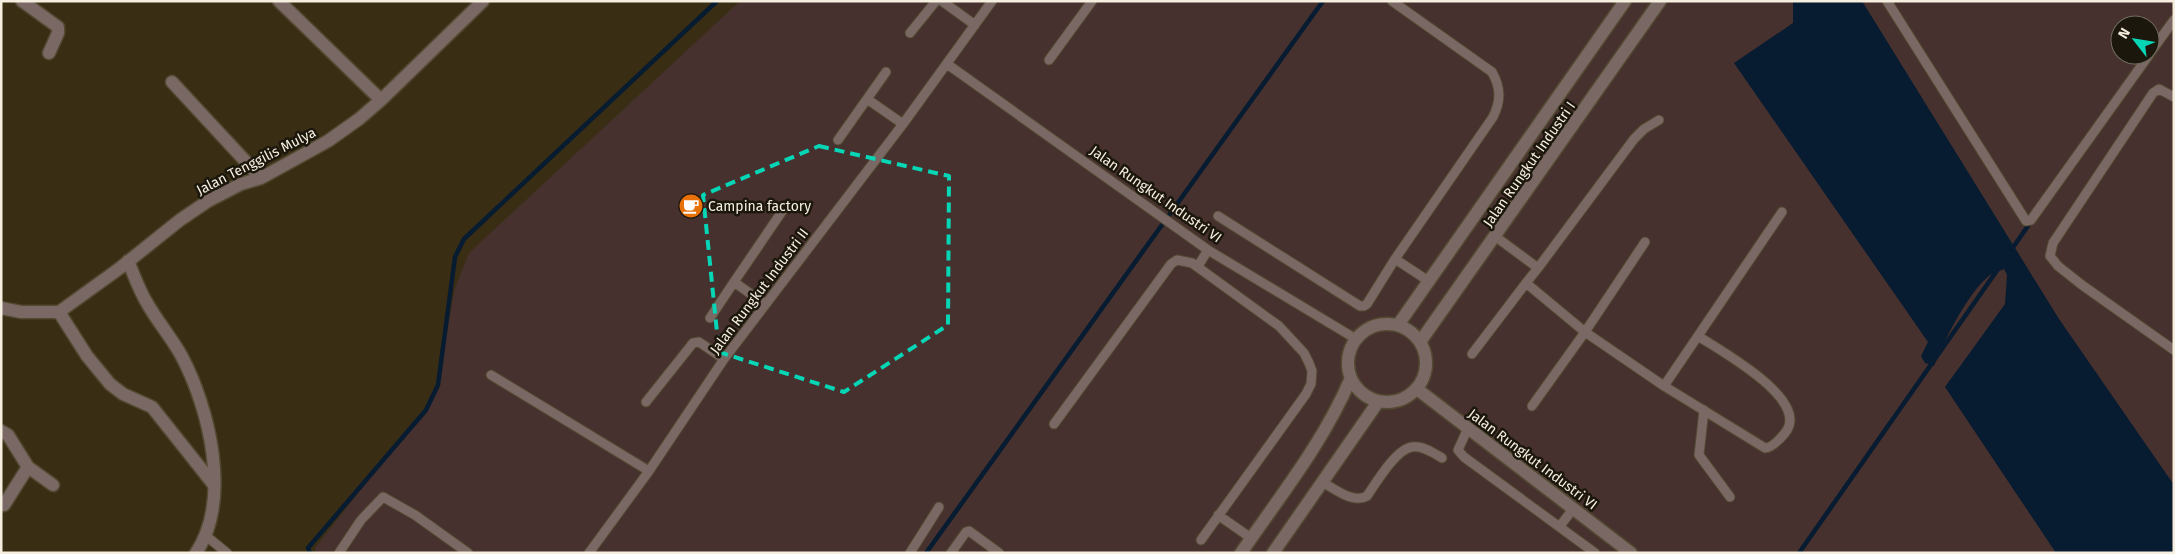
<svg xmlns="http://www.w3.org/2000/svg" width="2175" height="554" font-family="'Fira Sans',sans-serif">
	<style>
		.industrial { fill: #46312e; fill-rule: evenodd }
		.water { fill: #071b31 }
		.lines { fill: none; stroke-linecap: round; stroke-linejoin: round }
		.stream { stroke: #071b31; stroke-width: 4.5 }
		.service-casing { stroke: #534931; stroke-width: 11 }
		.minor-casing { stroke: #534931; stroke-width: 15 }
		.service { stroke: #796863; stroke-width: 9 }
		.minor { stroke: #796863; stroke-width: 12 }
		.marked { fill: none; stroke: #06d5b6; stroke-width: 4; stroke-dasharray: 10 6; stroke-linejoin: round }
		.labels { text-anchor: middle; stroke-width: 5; stroke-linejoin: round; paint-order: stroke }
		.street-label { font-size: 14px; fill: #f6efe0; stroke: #1c170c }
		.poi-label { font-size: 14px; fill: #f6efe0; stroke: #1c170c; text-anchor: start }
	</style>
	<rect width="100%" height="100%" fill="#392e14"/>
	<path class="industrial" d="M740,1H2174V553H316L315,548L435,395L455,288L469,253ZM2120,25H2150V55H2120Z"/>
	<path class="water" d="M1793,1H1862L2059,319L2174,485V553H2056L1945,387L2005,304L2007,275L2004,269C2000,271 1993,273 1990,275C1969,291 1943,342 1934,366L1925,363L1921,356L1928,342L1734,63L1793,23Z"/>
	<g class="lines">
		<path class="stream" d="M2012,249L2032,220
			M310,553L308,548L426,410L438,385L455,257L464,239L717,1
			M926,553L1323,1
			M1799,553L1998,269"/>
		<defs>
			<path id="service" d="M942,1L975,25
				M1392,1L1492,72C1501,88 1501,101 1493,117L1395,259L1430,282
				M1887,1L2026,221L2031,220L2149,55
				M910,33L936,1
				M2150,53L2174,20
				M1049,60L1092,1
				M947,64L1208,250L1356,339
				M2174,97L2159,89L2153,93L2053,243L2050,256L2058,266L2082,285L2174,350
				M867,99L903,124
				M838,140L886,72
				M1218,216L1360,306H1364L1367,304L1395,259
				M1496,237L1538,268L1526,283L1585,332L1664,386L1765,448C1772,448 1780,439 1785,433C1812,400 1719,350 1698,336
				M1198,266L1208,250
				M1538,268L1634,139L1644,129L1659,120
				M765,304L734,282L785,207
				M710,318L734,282
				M1472,354L1526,283
				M491,375L649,471
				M1664,386L1782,212
				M646,402L693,343L699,342L724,359
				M1532,406L1585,332L1645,242
				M1704,410L1699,455L1730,497
				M1054,424L1171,264L1177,260L1192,263L1279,326L1304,353L1309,363L1312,371L1311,384L1306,394L1201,540
				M1468,428L1458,450L1464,457L1595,553
				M1322,482C1335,489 1353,504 1367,496C1376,483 1396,449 1412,447C1422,445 1434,453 1442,458
				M1218,515L1251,538
				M1560,526L1573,509
				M205,535L227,553
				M339,553L361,520L383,497L415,515L468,553
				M589,553L649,471L724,359L903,124L992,1
				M910,553L939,507
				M951,553L966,532L969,531L999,553"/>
			<path id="minor" d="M22,1L58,27V33L49,53
				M279,1L381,100
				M172,82L261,178
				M128,261C134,275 139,290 147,303C157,321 171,337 181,355C209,407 232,499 196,553
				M1,308L21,312H59L120,268L180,220L208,201L241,184L261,178L328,141L359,119L381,100L483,1
				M59,312L87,356L110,384L123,394L152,407L214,485
				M1348 363a39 39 0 1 1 78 0a39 39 0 1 1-78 0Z
				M1398,325L1625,1
				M1420,342L1660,1
				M1417,389L1631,553
				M1,431L8,435L28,467L53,485
				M4,505L28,467
				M1241,553C1280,496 1323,443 1350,380
				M1273,553L1378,402"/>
		</defs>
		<use href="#service" class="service-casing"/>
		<use href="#minor" class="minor-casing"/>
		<use href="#service" class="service"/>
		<use href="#minor" class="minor"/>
	</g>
	<path class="marked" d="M819,146L949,176L948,325L844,392L719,352L703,195Z"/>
	<defs>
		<symbol id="cafe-disc" viewBox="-11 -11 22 22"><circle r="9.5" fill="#e8710a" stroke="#1c170c"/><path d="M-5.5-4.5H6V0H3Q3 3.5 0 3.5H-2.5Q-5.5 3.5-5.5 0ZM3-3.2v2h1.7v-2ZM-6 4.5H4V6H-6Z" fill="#fff"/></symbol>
	</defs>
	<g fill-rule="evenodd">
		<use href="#cafe-disc" x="677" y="192" width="28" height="28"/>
	</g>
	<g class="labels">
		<g class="street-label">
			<text transform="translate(256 161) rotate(-27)" y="5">Jalan Tenggilis Mulya</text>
			<text transform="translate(1529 164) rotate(-55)" y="5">Jalan Rungkut Industri I</text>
			<text transform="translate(1156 194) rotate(35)" y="5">Jalan Rungkut Industri VI</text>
			<text transform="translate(759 291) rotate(-53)" y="5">Jalan Rungkut Industri II</text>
			<text transform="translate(1533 459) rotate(37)" y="5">Jalan Rungkut Industri VI</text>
		</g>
		<g class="poi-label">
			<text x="708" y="211">Campina factory</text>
		</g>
	</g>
	<rect width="2175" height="554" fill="none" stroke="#f6efe0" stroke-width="5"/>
	<g transform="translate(2135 40) rotate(301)"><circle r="24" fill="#1c170c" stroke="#736d61"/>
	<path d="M0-4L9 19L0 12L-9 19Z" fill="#06d5b6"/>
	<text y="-8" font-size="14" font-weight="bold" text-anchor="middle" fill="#f6efe0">N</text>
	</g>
</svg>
